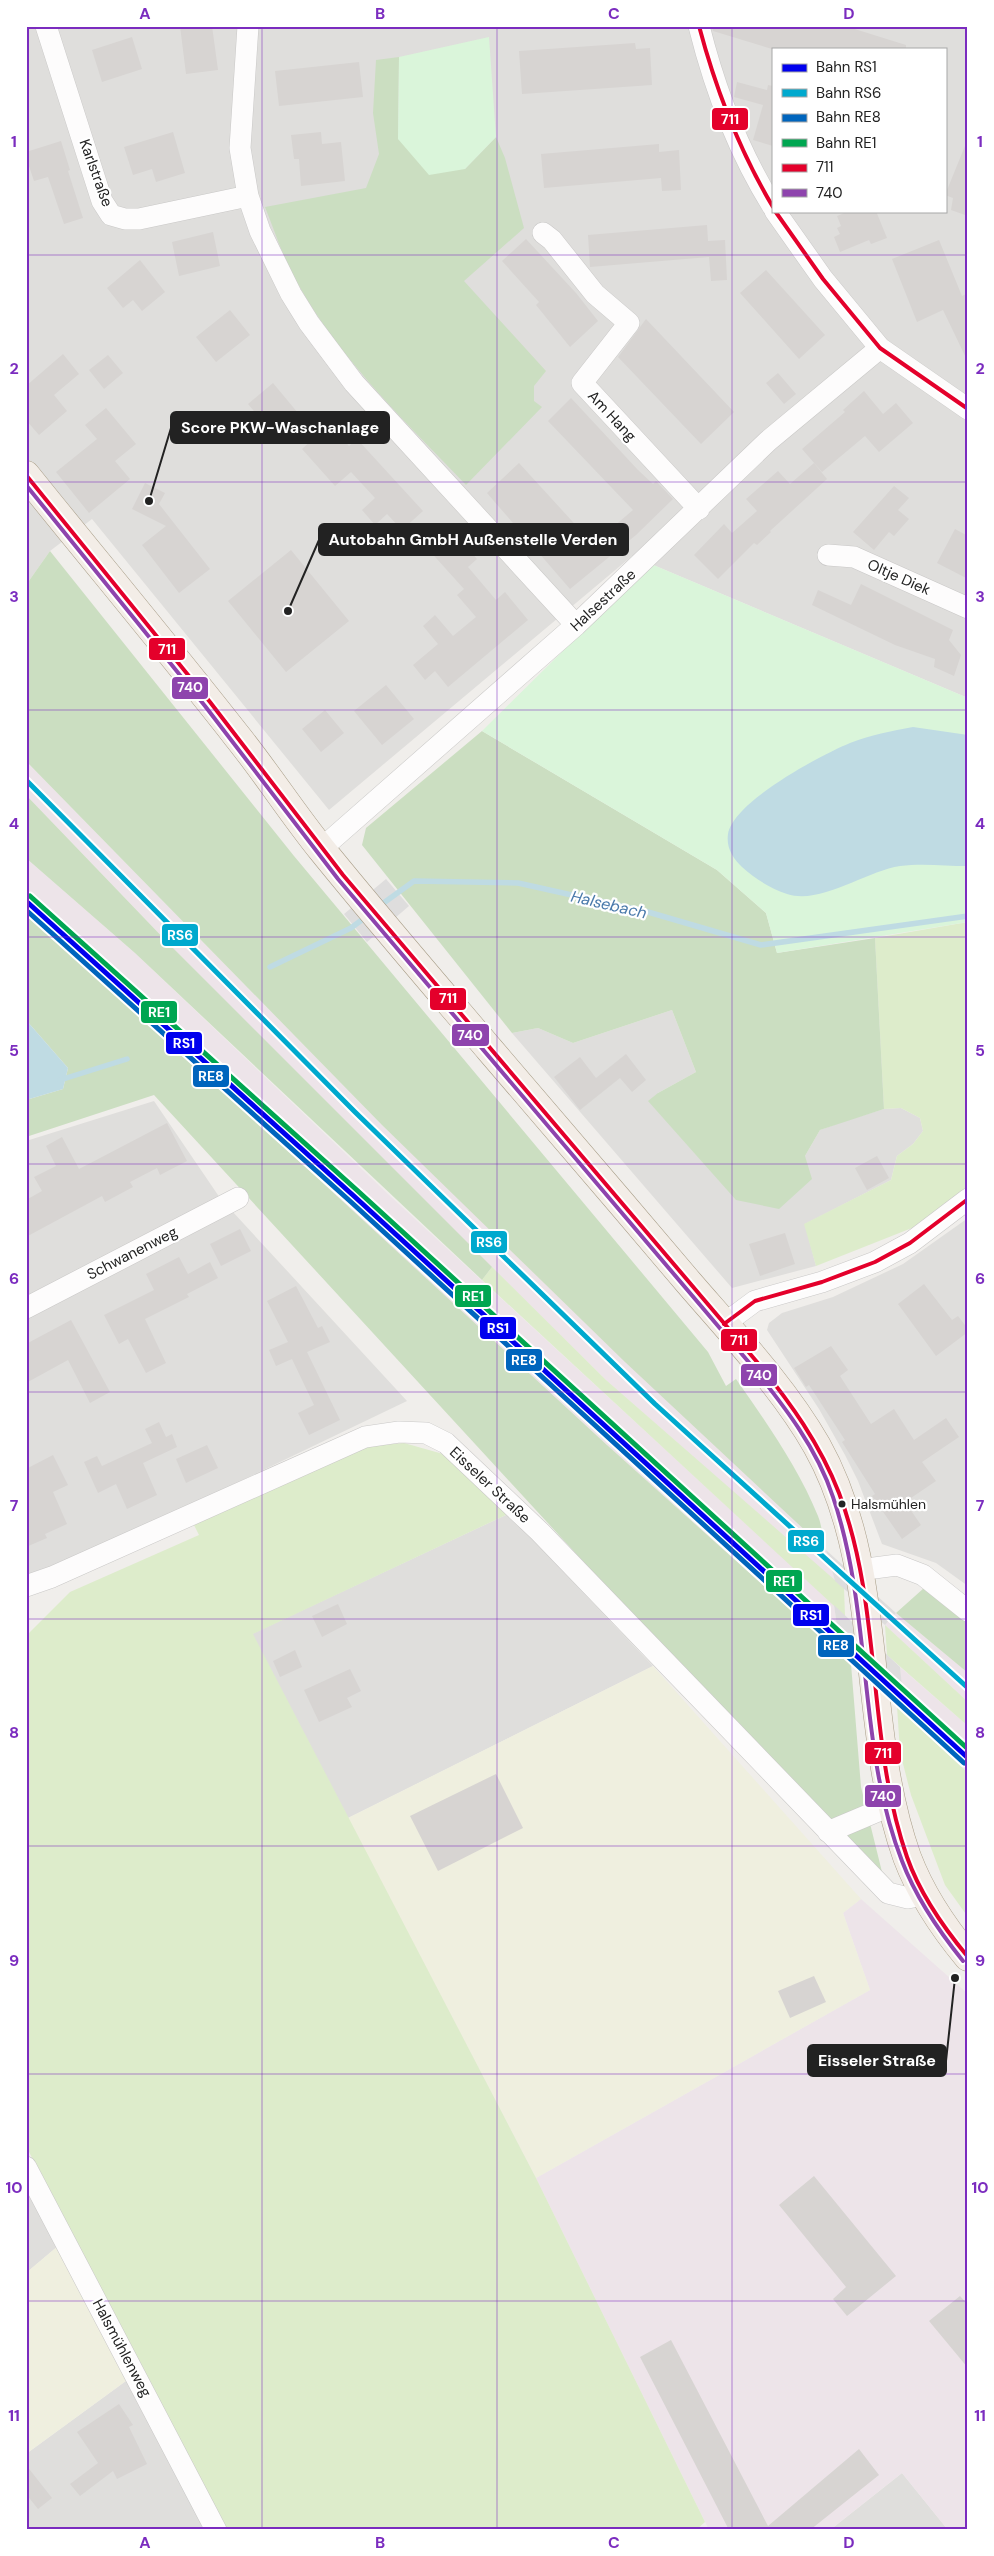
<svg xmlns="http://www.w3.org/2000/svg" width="994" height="2556" font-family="'DM Sans',sans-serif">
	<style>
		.residential { fill: #dfdedc; fill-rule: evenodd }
		.industrial { fill: #ede4e9 }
		.farmland { fill: #efefdf }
		.grass { fill: #ddeccb }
		.forest { fill: #cbdec1 }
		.park { fill: #daf5da }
		.water { fill: #bfdbe3 }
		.pier { fill: #dedddd }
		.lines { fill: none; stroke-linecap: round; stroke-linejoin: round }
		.stream { stroke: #bfdbe3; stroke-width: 5.5 }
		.building { fill: #d7d4d2 }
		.minor-casing { stroke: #c9c8c7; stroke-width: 22 }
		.major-casing { stroke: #a79c86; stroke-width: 29 }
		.minor { stroke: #fdfcfc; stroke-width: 21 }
		.major { stroke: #f3ede7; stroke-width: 28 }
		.bus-1-casing { stroke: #fff; stroke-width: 8 }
		.bus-2-casing { stroke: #fff; stroke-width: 8 }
		.bus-1 { stroke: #e4002b; stroke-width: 4 }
		.bus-2 { stroke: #8e44ad; stroke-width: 4 }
		.rail-1-casing { stroke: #fff; stroke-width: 9 }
		.rail-2-casing { stroke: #fff; stroke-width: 9 }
		.rail-3-casing { stroke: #fff; stroke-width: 9 }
		.rail-4-casing { stroke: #fff; stroke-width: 9 }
		.rail-1 { stroke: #00e; stroke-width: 5 }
		.rail-2 { stroke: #00a9ce; stroke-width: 5 }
		.rail-3 { stroke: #0065bd; stroke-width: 5 }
		.rail-4 { stroke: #00a651; stroke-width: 5 }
		.grid { fill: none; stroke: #7b2cbf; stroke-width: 1; stroke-opacity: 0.55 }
		.bus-dot { fill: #222; stroke: #fff; stroke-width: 2 }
		.labels { text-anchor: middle; stroke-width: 4.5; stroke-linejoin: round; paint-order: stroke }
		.bus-label { font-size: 14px; fill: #222; stroke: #fff; text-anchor: start }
		.street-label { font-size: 15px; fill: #222; stroke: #fff }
		.water-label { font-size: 16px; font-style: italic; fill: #4a7aab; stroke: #fff }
		.leader { fill: none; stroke: #222; stroke-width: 2 }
		.callout-dot { fill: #222; stroke: #fff; stroke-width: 2 }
		.callout { fill: #222; stroke: #222; stroke-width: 2 }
		.callout-label { font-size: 16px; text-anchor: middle; font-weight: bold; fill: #fff }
		.line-badge { stroke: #fff; stroke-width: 2 }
		.badge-label { font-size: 14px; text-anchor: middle; font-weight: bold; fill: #fff }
		.neatline { fill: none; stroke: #7b2cbf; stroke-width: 2 }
		.grid-label { font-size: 16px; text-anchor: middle; font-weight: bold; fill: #7b2cbf }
	</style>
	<rect width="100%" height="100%" fill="#f0eeeb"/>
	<path class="residential" d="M26,26H968V698L632,556L329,810L92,519L50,551L26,585ZM773,49H945V211H773Z
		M672,1010L696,1072L658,1093L805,1156L820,1130L845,1121L884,1109L901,1108L920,1118L923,1131L913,1144L897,1156L891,1180L805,1224L816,1266L732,1288L512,1033L538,1028L573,1043Z
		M154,1101L220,1198L407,1401L182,1509L26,1577V1141Z
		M968,1218V1586L936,1563L882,1544L858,1481L845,1455L819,1409L767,1330L769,1323L782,1313L833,1297L903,1264Z
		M508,1514L653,1666L348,1818L252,1634Z
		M26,2189L58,2246L26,2273Z
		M130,2378L206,2530H26V2454Z
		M902,2473L948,2530H830Z"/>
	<path class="industrial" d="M26,761L382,1125L826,1550L835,1581L606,1380L367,1144L170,945L26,795Z
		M26,858L135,953L389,1195L834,1605L841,1654L607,1445L108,985L26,914Z
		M896,1613L968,1673V1702L885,1625Z
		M900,1667L968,1726V1773L905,1713Z
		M861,1899L968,1994V2530H948L902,2473L830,2530H709L536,2178L870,1990L843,1913Z"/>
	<path class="farmland" d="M653,1666L861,1899L843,1913L870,1990L536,2178L348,1818Z
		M58,2246L130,2378L26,2454V2273Z"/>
	<path class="grass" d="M968,922V1189L922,1224L816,1266L804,1224L891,1180L897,1156L913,1144L923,1131L920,1118L901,1108L884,1109L875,938Z
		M492,1267L606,1380L844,1588L845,1616L482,1280Z
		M404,1443L443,1454L508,1514L253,1634L536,2178L705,2522L696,2530H222L26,2146V1636L70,1592L199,1535L194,1525L368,1446Z
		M885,1625L968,1702V1726L887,1655Z
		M897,1706L968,1773V1917L945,1885L911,1795L900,1752Z"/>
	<path class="forest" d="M399,57L398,139L465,169L496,137L505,158L524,228L464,281L546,371L534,386V401L542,407L466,485C403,419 330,350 289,267C280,248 273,227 265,207L366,188L379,154L373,113L376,60Z
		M50,551L294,856L708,1352L726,1386L736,1379C766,1422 798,1467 818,1516C822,1526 823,1539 826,1550L625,1362L382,1125L26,761V585Z
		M482,731L717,870L766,913L777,953L875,938L884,1109L820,1130L805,1156L812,1179L779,1209L736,1200L648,1101L658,1093L696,1072L672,1010L573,1043L538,1028L512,1033L362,845L366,828Z
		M26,795L170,945L492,1267L482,1280L135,953L26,858Z
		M26,914L108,985L607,1445L851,1664L861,1787L882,1872L684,1671L154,1095L26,1137V1100L63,1089L68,1068L26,1020Z
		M924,1588L968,1621V1673L896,1613Z"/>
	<path class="park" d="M489,37L496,137L465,169L429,175L398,139L399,57Z
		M651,564L968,698V922L777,953L766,913L717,870L482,731Z"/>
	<path class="water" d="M913,727L968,735V866C946,866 922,863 900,866C866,871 821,905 787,894C771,889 754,878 742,867C733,858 726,848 728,834C734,801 821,755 850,743C870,735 892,731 913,727Z
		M26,1020L68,1068L63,1089L26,1100Z"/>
	<path class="pier" d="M386,879L409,906L367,942L344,914Z
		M826,1550L896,1613L885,1625L835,1581Z
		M834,1605L900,1667L905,1713L841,1654Z"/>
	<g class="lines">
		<path class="stream" d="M378,907L414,881L518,883L648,912L761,945L968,916
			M270,967L351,928L367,916
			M60,1080L127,1059"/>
	</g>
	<path class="building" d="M180,26H212L218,70L186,74Z
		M712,26H845L906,45V49H772L713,31Z
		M132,37L142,69L102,82L92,50Z
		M635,43L636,49L650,48L652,85L522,94L519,51Z
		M359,62L363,97L279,106L275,71Z
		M737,82L767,90L768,85L773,86V146L753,140L763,105L734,97Z
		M173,132L185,173L156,182L152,169L133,175L124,147Z
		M321,132L322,144L341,142L345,181L301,186L299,159H294L291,135Z
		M61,141L70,170L68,171L83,218L64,224L48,177L34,181L26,157V152Z
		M967,141H968V216L951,210L953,198L945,195Z
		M659,144V152L679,150L681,190L662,191L661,178L544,188L541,154Z
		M849,211H876L887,238L871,244L869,240L840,252L834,237L840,234L837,228L841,226L837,216Z
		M707,225L708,241L725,240L727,280L711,281L709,257L590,267L588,235Z
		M213,232L220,266L179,276L172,242Z
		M526,239L576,293L598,321L570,347L536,305L539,302L502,261Z
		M939,240L962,296L968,293V362L943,310L917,322L892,259Z
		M140,260L165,292L142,311L133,300L123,308L107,288Z
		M766,270L825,335L799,359L740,293Z
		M230,310L250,335L216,362L196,337Z
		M646,319L734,412L701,444L618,357Z
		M63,354L79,374L54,395L67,411L39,435L26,420V386Z
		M108,355L123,373L104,389L89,370Z
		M778,373L796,394L784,404L766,383Z
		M273,383L298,413L273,434L248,404Z
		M864,391L883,414L896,403L913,423L879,452L865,436L822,472L802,449L845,412L843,410Z
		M571,398L638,470L653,484L656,481L673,499L636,535L570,589L487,493L519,463L593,544L633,510L548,421Z
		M106,408L136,444L115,461L130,479L89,513L56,472L97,439L85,425Z
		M329,424L349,446L357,439L423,511L402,530L387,514L375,525L362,510L375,498L351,472L335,486L302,449Z
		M814,463L827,479L770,531L771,532L757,545L754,543L718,579L694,555L724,524L732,533L757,511L746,499L778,471L790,484Z
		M145,483L165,493L159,504L210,569L179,593L142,545L166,526L132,509Z
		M894,486L909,498L898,510L909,519L894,536L889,532L874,550L853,532Z
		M449,527L477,559L468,567L496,600L505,592L528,620L448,687L435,671L425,680L413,665L438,644L423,626L435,615L453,636L476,617L457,595L464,589L427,548Z
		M955,529L968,536V579L937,563Z
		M291,550L349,621L286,672L228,601Z
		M861,584L953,630L949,640L961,655L954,676L934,667L935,659L895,645L812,605L818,590L851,605Z
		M386,685L414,719L382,745L354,711Z
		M325,710L344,733L321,752L302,729Z
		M626,1054L646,1080L632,1092L620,1078L580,1110L554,1077L580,1057L596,1078Z
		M167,1123L187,1161L160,1175L157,1168L130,1182L133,1187L105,1202L102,1196L26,1237V1200L42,1191L34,1177L56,1166L46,1146L62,1137L79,1169Z
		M877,1156L889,1178L867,1190L855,1168Z
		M240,1229L251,1251L221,1266L210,1244Z
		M785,1233L795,1264L760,1276L749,1244Z
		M179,1257L188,1274L210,1262L218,1278L187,1294L189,1297L145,1319L166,1363L146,1373L128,1339L119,1344L104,1315L154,1290L146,1274Z
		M924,1284L952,1320L958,1316L968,1329V1332L936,1356L898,1304Z
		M296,1286L318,1328L322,1326L330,1342L307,1352L340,1420L309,1435L298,1413L314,1405L292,1359L276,1366L269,1350L288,1342L267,1301Z
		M71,1320L110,1392L90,1403L68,1360L26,1383V1344Z
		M831,1346L848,1370L840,1376L871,1424L894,1409L914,1440L946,1418L959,1437L922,1462L936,1481L905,1502L921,1525L902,1539L872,1496L875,1494L842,1442L845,1440L809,1385L806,1387L794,1368Z
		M159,1422L166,1437L172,1434L177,1447L143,1463L157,1495L127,1509L116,1484L98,1493L84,1462L97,1456L102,1466L152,1443L145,1429Z
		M207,1445L218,1468L186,1483L176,1459Z
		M53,1455L68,1485L53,1492L67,1524L45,1534L47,1538L26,1547V1469Z
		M338,1604L347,1624L322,1637L312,1616Z
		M295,1650L302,1667L280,1677L273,1661Z
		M350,1669L361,1691L347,1698L352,1707L319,1722L304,1690Z
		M496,1774L523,1828L438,1871L410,1816Z
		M814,1976L826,2002L790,2018L778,1991Z
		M814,2176L896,2276L847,2316L833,2299L846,2287L779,2205Z
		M960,2296L968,2305V2368L929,2321Z
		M671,2340L768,2526L859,2449L879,2475L810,2530H729L640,2357Z
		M119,2404L133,2425L129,2427L147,2464L117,2479L113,2471L80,2496L70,2484L98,2463L77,2432Z
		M26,2465L52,2498L38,2509L26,2494Z"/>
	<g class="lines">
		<defs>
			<path id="minor" d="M46,26L102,201L111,215L125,219H139L248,196
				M248,26L240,148L248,196L260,231L291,294L309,323L354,383L576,625
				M699,26C715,90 738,151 773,207
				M775,211L823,279L880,348L968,409
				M543,233L552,240L595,294L629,323L582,383L699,509
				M828,555L854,557L968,608
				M321,849L576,625L768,441L880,348
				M26,1308L238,1198
				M724,1324L755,1301L822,1282L875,1262L910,1243L968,1199
				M859,1570L897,1565L923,1575L968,1611
				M26,1586L52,1577L365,1437L399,1432L426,1433L446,1443L540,1532L888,1893L908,1898L924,1895
				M828,1832L892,1805
				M26,2167L216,2530"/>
			<path id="major" d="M26,475C96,562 167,647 236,735C266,772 292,813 322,850C377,918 434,984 490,1050C557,1128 623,1205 689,1283C733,1334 784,1388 817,1446C886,1569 860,1725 907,1857C921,1894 943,1927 968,1957"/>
		</defs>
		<use href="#minor" class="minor-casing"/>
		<use href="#major" class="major-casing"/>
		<use href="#minor" class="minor"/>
		<use href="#major" class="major"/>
		<defs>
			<path id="bus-1" d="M699,26C716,90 739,150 773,207
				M775,211L823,279L880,348L968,409
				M26,475L210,702L343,875L757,1362C790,1402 820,1444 839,1493C883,1609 866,1739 907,1857C920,1894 943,1927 968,1957
				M724,1324L755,1301L822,1282L875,1262L910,1243L968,1199"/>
			<path id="bus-2" d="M26,485L205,706L338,879L752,1366C784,1406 817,1448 833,1497C873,1615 857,1746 902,1861C916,1898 938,1930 963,1961"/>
		</defs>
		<use href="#bus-1" class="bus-1-casing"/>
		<use href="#bus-2" class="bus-2-casing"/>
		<use href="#bus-1" class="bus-1"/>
		<use href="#bus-2" class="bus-2"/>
		<defs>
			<path id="rail-1" d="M26,901L355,1197L968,1758"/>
			<path id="rail-2" d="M26,780L355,1112L655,1404L968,1688"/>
			<path id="rail-3" d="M26,910L351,1202L964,1763"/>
			<path id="rail-4" d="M30,896L359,1192L968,1749"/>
		</defs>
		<use href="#rail-1" class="rail-1-casing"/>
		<use href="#rail-2" class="rail-2-casing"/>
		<use href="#rail-3" class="rail-3-casing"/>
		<use href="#rail-4" class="rail-4-casing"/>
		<use href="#rail-1" class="rail-1"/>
		<use href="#rail-2" class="rail-2"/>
		<use href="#rail-3" class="rail-3"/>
		<use href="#rail-4" class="rail-4"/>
	</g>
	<path class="grid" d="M262,26V2530M497,26V2530M732,26V2530M26,255H968M26,482H968M26,710H968M26,937H968M26,1164H968M26,1392H968M26,1619H968M26,1846H968M26,2074H968M26,2301H968"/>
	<circle class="bus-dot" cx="842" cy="1504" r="4.5"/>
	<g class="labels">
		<g class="bus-label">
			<text x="851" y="1509">Halsmühlen</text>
		</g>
		<g class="street-label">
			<text transform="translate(96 173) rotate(70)" y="5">Karlstraße</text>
			<text transform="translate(612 416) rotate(47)" y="5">Am Hang</text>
			<text transform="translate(899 577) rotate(24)" y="5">Oltje Diek</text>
			<text transform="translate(603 600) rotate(-43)" y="5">Halsestraße</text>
			<text transform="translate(132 1253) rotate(-27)" y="5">Schwanenweg</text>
			<text transform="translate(490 1485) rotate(43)" y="5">Eisseler Straße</text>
			<text transform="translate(122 2348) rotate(62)" y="5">Halsmühlenweg</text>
		</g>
		<g class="water-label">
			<text transform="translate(609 904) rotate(13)" y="6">Halsebach</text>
		</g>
	</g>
	<path class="leader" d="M149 501L171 428M288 611L319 540M955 1978L946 2061"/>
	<g class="callout-dot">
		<circle cx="149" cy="501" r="5"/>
		<circle cx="288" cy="611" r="5"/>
		<circle cx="955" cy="1978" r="5"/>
	</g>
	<g class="callout">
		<rect x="171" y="412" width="218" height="31" rx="5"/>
		<rect x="319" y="524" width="309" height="31" rx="5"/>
		<rect x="808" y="2045" width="138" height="31" rx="5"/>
	</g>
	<g class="callout-label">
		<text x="280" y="433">Score PKW-Waschanlage</text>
		<text x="473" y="545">Autobahn GmbH Außenstelle Verden</text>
		<text x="877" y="2066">Eisseler Straße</text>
	</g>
	<g class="line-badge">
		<rect x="711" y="107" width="38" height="24" rx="5" fill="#e4002b"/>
		<rect x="148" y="637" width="38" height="24" rx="5" fill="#e4002b"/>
		<rect x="171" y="676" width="38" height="24" rx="5" fill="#8e44ad"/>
		<rect x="161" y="923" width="38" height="24" rx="5" fill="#00a9ce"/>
		<rect x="429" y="987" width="38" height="24" rx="5" fill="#e4002b"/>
		<rect x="140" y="1000" width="38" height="24" rx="5" fill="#00a651"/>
		<rect x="451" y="1023" width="39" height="24" rx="5" fill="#8e44ad"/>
		<rect x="165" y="1031" width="38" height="24" rx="5" fill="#00e"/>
		<rect x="192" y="1064" width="38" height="24" rx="5" fill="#0065bd"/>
		<rect x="470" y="1230" width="38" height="24" rx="5" fill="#00a9ce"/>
		<rect x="454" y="1284" width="38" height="24" rx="5" fill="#00a651"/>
		<rect x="479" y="1316" width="38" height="24" rx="5" fill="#00e"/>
		<rect x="720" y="1328" width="38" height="24" rx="5" fill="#e4002b"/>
		<rect x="505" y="1348" width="38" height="24" rx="5" fill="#0065bd"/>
		<rect x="740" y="1363" width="38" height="24" rx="5" fill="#8e44ad"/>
		<rect x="787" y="1529" width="38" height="24" rx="5" fill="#00a9ce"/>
		<rect x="765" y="1569" width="38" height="24" rx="5" fill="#00a651"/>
		<rect x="792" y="1603" width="38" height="24" rx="5" fill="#00e"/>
		<rect x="817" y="1634" width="38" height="24" rx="5" fill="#0065bd"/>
		<rect x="864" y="1741" width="38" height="24" rx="5" fill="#e4002b"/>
		<rect x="864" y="1784" width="38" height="24" rx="5" fill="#8e44ad"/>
	</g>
	<g class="badge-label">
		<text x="730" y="124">711</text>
		<text x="167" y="654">711</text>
		<text x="190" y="692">740</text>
		<text x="180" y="940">RS6</text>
		<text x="448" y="1003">711</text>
		<text x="159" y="1017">RE1</text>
		<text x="470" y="1040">740</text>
		<text x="184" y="1048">RS1</text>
		<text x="211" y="1081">RE8</text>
		<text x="489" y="1247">RS6</text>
		<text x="473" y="1301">RE1</text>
		<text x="498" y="1333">RS1</text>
		<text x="739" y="1345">711</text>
		<text x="524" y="1365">RE8</text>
		<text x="759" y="1380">740</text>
		<text x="806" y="1546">RS6</text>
		<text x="784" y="1586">RE1</text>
		<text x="811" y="1620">RS1</text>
		<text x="836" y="1650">RE8</text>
		<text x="883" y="1758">711</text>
		<text x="883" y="1801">740</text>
	</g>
	<rect width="994" height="2556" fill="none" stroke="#ffffff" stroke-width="55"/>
	<rect x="772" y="48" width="175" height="165" fill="#ffffff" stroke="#a7a7a7"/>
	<rect x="782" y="64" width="25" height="8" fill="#0000ee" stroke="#a7a7a7"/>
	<text x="816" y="72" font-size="15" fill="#222222">Bahn RS1</text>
	<rect x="782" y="89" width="25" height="8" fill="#00a9ce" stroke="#a7a7a7"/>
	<text x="816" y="98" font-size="15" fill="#222222">Bahn RS6</text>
	<rect x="782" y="114" width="25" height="8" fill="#0065bd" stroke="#a7a7a7"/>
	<text x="816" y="122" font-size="15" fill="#222222">Bahn RE8</text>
	<rect x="782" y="139" width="25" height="8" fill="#00a651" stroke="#a7a7a7"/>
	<text x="816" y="148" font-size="15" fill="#222222">Bahn RE1</text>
	<rect x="782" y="164" width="25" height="8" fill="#e4002b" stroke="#a7a7a7"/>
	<text x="816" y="172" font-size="15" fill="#222222">711</text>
	<rect x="782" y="189" width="25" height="8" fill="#8e44ad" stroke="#a7a7a7"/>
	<text x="816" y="198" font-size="15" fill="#222222">740</text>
	<rect x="28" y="28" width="938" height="2500" class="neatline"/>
	<g class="grid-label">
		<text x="145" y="19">A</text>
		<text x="380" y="19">B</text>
		<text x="614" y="19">C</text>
		<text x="849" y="19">D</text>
		<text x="14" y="147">1</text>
		<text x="980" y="147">1</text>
		<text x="14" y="374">2</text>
		<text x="980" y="374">2</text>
		<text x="14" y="602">3</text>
		<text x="980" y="602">3</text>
		<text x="14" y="829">4</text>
		<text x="980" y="829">4</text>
		<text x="14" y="1056">5</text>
		<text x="980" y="1056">5</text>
		<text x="14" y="1284">6</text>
		<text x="980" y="1284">6</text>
		<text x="14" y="1511">7</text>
		<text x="980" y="1511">7</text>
		<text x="14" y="1738">8</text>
		<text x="980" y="1738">8</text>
		<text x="14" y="1966">9</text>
		<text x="980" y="1966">9</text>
		<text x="14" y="2193">10</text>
		<text x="980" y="2193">10</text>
		<text x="14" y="2421">11</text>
		<text x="980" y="2421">11</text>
		<text x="145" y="2548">A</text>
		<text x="380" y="2548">B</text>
		<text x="614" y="2548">C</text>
		<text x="849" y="2548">D</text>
	</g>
</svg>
